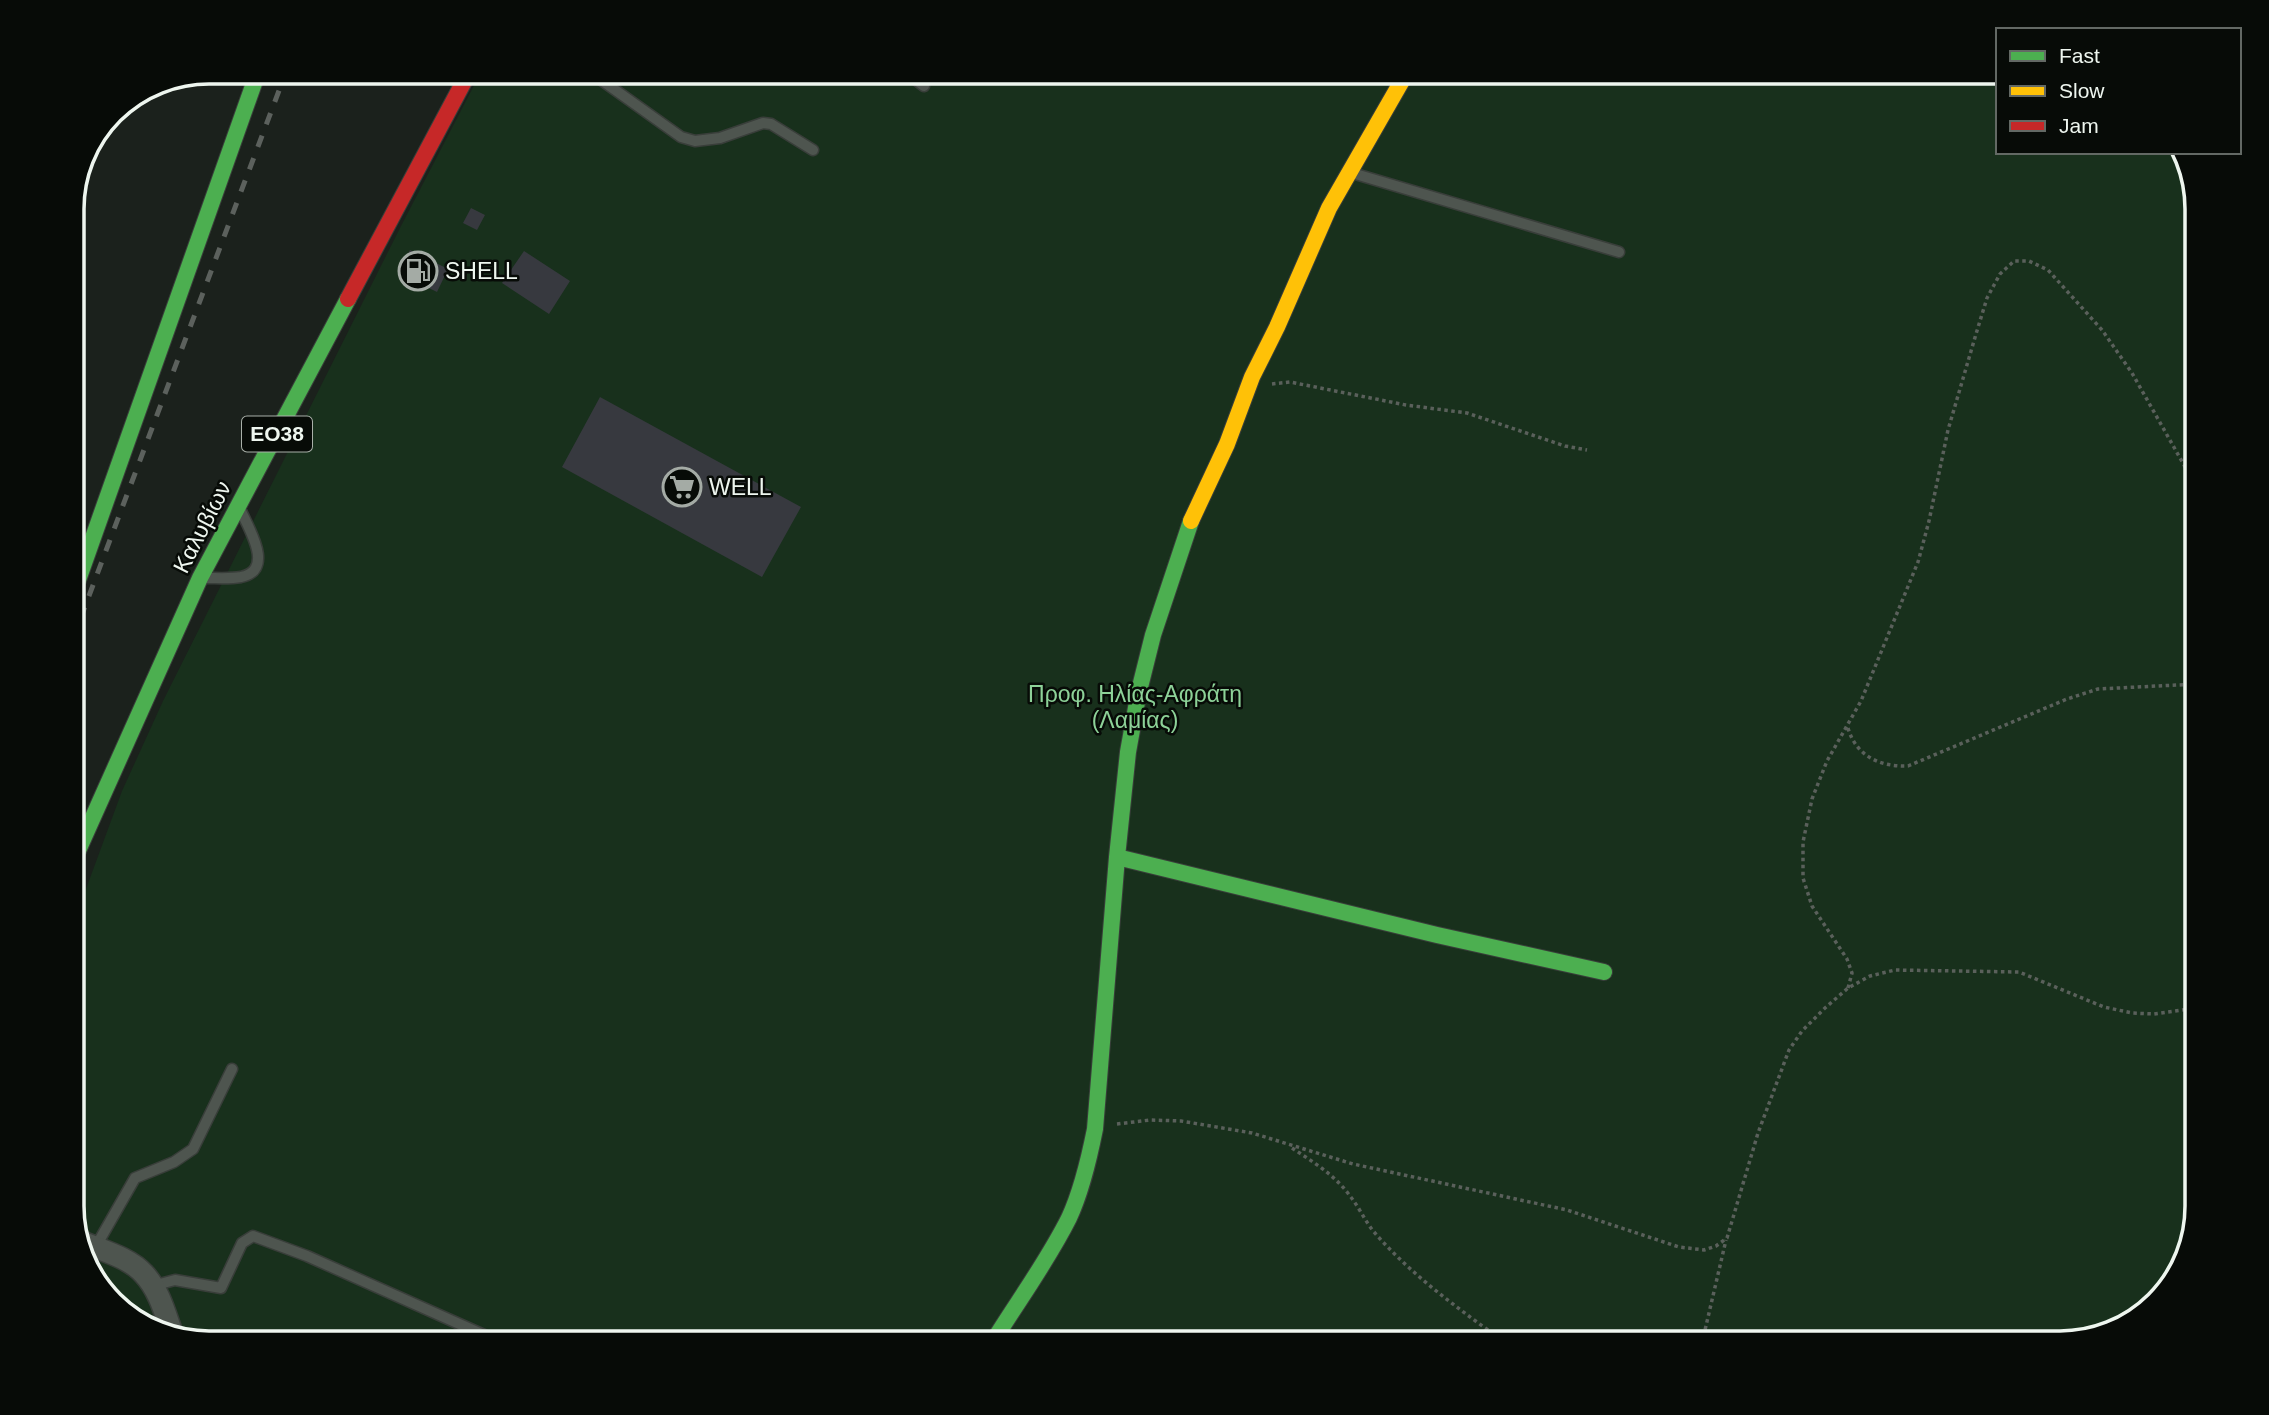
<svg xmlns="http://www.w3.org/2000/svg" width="2269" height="1415" font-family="Helvetica,sans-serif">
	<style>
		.green { fill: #18301c }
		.building { fill: #37393f }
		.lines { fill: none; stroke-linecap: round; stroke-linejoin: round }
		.lane-casing { stroke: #393e3a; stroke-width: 13 }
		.street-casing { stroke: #393e3a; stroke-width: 24 }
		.fast-casing { stroke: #393e3a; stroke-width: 18 }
		.slow-casing { stroke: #393e3a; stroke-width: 18 }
		.jam-casing { stroke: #393e3a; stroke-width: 18 }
		.path { stroke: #5a605b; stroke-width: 3.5; stroke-dasharray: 3.5 3.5; stroke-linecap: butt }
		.lane { stroke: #4e554f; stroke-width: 10 }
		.street { stroke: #4e554f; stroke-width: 21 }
		.fast { stroke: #4caf50; stroke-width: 16 }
		.slow { stroke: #ffc107; stroke-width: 16 }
		.jam { stroke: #c62828; stroke-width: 16 }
		.rail { stroke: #5c615d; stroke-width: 5; stroke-dasharray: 12 12; stroke-linecap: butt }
		.labels { text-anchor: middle; stroke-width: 5; stroke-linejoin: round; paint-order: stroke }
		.shield { fill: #070b07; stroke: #a9b0a9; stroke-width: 2 }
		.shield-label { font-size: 21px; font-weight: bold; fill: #eef6ef }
		.poi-label { font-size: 23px; fill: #eef6ef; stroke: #070b07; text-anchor: start }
		.street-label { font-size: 23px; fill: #eef6ef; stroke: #070b07 }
		.park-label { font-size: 23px; fill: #8dd298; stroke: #070b07 }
		.rim { fill: none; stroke: #eef6ef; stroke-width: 3.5 }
	</style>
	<rect width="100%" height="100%" fill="#1b211c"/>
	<path class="green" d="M481,72H1998V152H2182L2197,200V1207L2179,1275L2128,1325L2061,1343H209L140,1325L90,1275L72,1215V927L122,791L163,701L401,226Z"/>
	<path class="building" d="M471,208L485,215L477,230L463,223Z
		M410,250L448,269L437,292L398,273Z
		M524,251L570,281L549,314L502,283Z
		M600,397L801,507L762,577L562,467Z"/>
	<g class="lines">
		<defs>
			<path id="lane" d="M590,72L681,137L695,141L720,138L763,123L771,124L813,150
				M906,72L924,86
				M1352,173L1619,252
				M207,578C217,578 230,579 241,577C275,570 249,529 241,511
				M95,1248L135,1178L174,1162L193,1149L232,1069
				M152,1286L175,1280L221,1288L242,1243L253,1236L307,1256L502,1343"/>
			<path id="street" d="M80,1241C100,1250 129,1257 144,1274C159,1290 165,1313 172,1333"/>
			<path id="fast" d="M72,597L258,72
				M1117,857L1437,935L1604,972
				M72,864L200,578L348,299
				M992,1343C1018,1301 1047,1262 1069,1218C1082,1190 1089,1159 1095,1129L1117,857L1128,752L1139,691L1153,635L1191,521"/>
			<path id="slow" d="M1191,521L1227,444L1252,377L1277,327L1329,208L1407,72"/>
			<path id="jam" d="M348,299L469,72"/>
		</defs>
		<use href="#lane" class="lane-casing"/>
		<use href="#street" class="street-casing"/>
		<use href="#fast" class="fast-casing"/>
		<use href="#slow" class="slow-casing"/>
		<use href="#jam" class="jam-casing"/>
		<path class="path" d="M1272,384L1290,382L1406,405L1467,413L1565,446L1587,450
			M1848,728C1856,756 1880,767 1908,766L2067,699L2098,689L2197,684
			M1848,988L1852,973L1847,959L1812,906L1803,878V842L1812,799L1827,761L1861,701L1918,562L1929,521L1948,430L1976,334L1987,298L2000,274L2014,261H2029L2048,270L2102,330L2132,373L2197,488
			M1117,1124L1150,1120L1181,1121L1252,1133L1353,1164L1567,1210L1679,1247L1704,1250L1716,1246L1727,1238L1758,1133L1789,1050L1802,1031L1825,1008L1848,988L1870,976L1895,970L2019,972L2104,1007L2132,1013L2154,1014L2197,1008
			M1292,1148C1313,1162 1335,1175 1350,1196C1359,1207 1365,1221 1374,1232C1411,1275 1460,1310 1506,1343
			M1702,1343L1726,1240"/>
		<use href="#lane" class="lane"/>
		<use href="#street" class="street"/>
		<use href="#fast" class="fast"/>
		<use href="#slow" class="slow"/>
		<use href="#jam" class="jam"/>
		<path class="rail" d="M72,641L286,72"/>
	</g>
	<defs>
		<symbol id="fuel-ring" viewBox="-11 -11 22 22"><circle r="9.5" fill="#070b07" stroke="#a4aba5" stroke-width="1.5"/><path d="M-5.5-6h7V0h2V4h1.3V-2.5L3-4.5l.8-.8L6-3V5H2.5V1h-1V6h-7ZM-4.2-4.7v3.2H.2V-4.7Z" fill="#a4aba5"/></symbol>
		<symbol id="supermarket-ring" viewBox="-11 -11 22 22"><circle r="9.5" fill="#070b07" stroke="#a4aba5" stroke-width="1.5"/><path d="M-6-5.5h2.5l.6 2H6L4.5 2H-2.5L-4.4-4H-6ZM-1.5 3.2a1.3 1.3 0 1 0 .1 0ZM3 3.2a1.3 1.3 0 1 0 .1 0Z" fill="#a4aba5"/></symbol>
	</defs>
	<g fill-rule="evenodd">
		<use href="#fuel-ring" x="396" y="249" width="44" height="44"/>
		<use href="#supermarket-ring" x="660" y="465" width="44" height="44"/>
	</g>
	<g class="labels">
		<rect class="shield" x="242" y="416.5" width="70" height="35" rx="5"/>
		<g class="shield-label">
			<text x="277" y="441">ΕΟ38</text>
		</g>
		<g class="poi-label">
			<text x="445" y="279">SHELL</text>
			<text x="709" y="495">WELL</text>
		</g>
		<g class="street-label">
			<text transform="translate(202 527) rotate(-63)" y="8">Καλυβίων</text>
		</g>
		<g class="park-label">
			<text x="1135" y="702">Προφ. Ηλίας-Αφράτη<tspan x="1135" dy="26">(Λαμίας)</tspan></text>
		</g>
	</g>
	<path d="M0 0H2269V1415H0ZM209 84H2060A125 125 0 0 1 2185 209V1206A125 125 0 0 1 2060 1331H209A125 125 0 0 1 84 1206V209A125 125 0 0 1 209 84Z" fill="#070b07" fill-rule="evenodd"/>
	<path class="rim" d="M209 84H2060A125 125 0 0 1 2185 209V1206A125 125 0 0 1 2060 1331H209A125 125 0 0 1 84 1206V209A125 125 0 0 1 209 84Z"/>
	<rect x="1996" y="28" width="245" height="126" fill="#070b07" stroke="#636964" stroke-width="2"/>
	<rect x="2010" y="51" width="35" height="10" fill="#4caf50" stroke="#636964" stroke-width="2"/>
	<text x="2059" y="63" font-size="21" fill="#eef6ef">Fast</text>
	<rect x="2010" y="86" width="35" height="10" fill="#ffc107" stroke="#636964" stroke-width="2"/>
	<text x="2059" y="98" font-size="21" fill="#eef6ef">Slow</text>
	<rect x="2010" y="121" width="35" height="10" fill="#c62828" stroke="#636964" stroke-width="2"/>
	<text x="2059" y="133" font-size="21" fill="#eef6ef">Jam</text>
</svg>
